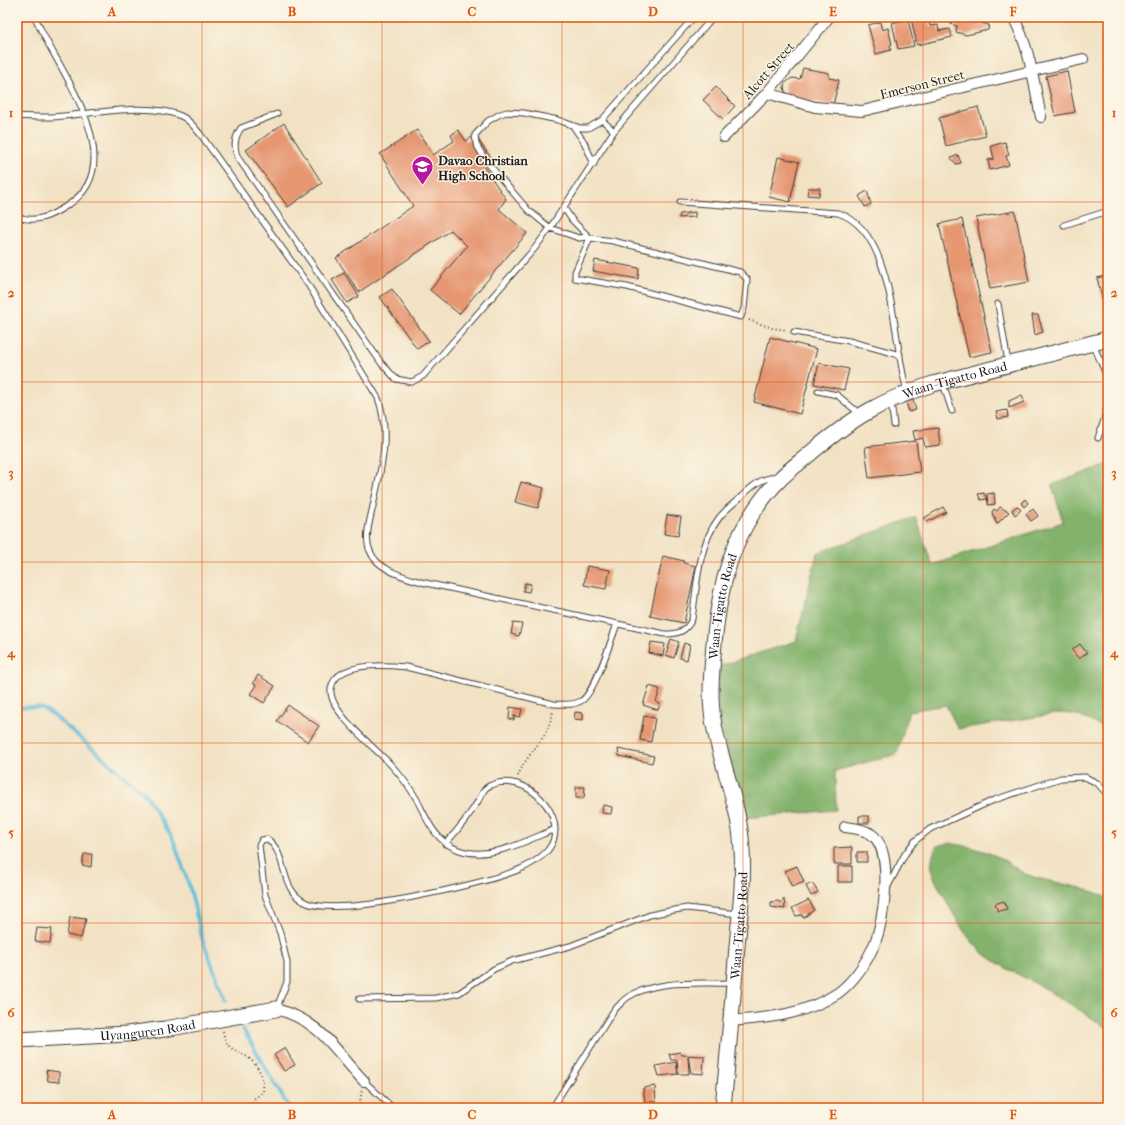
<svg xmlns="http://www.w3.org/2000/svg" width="1125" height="1125" font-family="'IM FELL French Canon',serif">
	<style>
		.forest { fill: #83b26c; stroke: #506744 }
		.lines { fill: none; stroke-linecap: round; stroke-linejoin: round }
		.stream { stroke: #5ebddc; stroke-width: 3.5 }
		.building { fill: #e69772 }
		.lane-casing { stroke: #3c3a35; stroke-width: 7 }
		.street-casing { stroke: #3c3a35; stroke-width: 12 }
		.secondary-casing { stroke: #3c3a35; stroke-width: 17 }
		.path { stroke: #3c3a35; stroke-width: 2; stroke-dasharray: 1 3; stroke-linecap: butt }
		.lane { stroke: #fff; stroke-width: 5 }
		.street { stroke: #fff; stroke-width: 10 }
		.secondary { stroke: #fff; stroke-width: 15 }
		.grid { fill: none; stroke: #de560d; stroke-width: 1; stroke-opacity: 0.55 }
		.labels { text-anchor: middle; stroke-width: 3; stroke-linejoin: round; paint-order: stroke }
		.street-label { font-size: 13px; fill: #1c1c1c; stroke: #fcf5e5 }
		.poi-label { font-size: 13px; font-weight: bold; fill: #1c1c1c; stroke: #fcf5e5; text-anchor: start }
		.neatline { fill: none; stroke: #de560d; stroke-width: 1.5 }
		.grid-label { font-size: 13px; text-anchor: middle; font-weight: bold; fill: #de560d }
	</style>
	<rect width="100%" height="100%" fill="#fcf5e5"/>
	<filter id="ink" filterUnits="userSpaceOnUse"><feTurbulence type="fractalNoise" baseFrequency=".025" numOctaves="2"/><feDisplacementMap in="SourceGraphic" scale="8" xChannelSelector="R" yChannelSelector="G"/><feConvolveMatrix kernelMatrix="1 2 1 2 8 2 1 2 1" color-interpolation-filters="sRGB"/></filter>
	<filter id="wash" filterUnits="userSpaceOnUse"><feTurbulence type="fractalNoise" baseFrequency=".012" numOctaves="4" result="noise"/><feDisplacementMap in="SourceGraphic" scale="16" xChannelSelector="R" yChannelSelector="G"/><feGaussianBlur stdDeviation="0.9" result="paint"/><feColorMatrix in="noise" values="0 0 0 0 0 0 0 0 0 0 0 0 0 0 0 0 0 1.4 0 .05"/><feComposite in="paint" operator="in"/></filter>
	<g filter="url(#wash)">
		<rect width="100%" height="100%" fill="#f2e2c4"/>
		<path class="forest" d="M1108,464V729L1076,715L1061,713L958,729L946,705L909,711L897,754L835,771L836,810L744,818L719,719L717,686L720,666L796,641L817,553L916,517L932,565L1063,522L1052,485Z
			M949,843C967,846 986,850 1002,859C1010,863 1017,870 1025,874C1052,884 1084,885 1108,898V1029C1084,1012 1059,997 1033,982C1014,972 993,963 977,947C963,933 953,914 944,896C933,877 926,867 937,846Z"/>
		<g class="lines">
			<path class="stream" d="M17,707H40L52,714L145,794L173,839L189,885L202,938L226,1001
				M243,1029L289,1108"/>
		</g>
		<g id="blocks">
			<path class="building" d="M917,17H928L930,26L938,25L939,31L950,29L952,37L917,45L911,18Z
				M954,17H972L983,21L982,23L989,25L988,30L966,35L956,32L957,26L951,24Z
				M908,19L914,46L898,49L892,23Z
				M880,22L882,30L888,28L892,44L890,45L891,50L876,54L868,25Z
				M803,68L829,73V78L839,80L833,105L790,97L785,91L784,87L785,83L792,78L800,79Z
				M1067,71L1075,112L1055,116L1046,76Z
				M716,87L735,106L723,119L703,100Z
				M978,107L986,136L946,146L939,118Z
				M284,123L322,183L288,207L246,150Z
				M417,130L433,155L454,141L451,135L458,130L466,141L475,135L491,158L482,164L506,199L499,209L527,233L459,314L430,290L467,246L451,230L359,292L336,258L413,206L380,154Z
				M1005,142L1009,155L1006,156L1009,165L990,170L988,160L994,159L991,146Z
				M958,155L961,163L956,164L951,158Z
				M778,157L799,162L790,202L769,197Z
				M808,188H820L819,196L807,195Z
				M867,191L871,204L865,207L859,196Z
				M1015,211L1029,282L990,289L976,218Z
				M695,212V217L679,218L680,214Z
				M962,219L992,352L969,357L939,224Z
				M595,260L639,268L638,279L593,271Z
				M344,273L359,296L347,303L332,280Z
				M1108,275V317L1107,318L1097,278Z
				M392,289L429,341L417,349L380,297Z
				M1032,315H1038L1043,332L1035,335Z
				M770,337L817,349L800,414L754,402Z
				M819,363L849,369L844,390L814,384Z
				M1022,395L1024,402L1009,408V401Z
				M913,400L916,410L909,412L906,402Z
				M1007,410L1008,417L998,419L996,412Z
				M938,428L940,445L925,447L923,438L915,440L913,431Z
				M916,441L920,472L869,478L865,447Z
				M521,482L544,488L538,508L515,502Z
				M984,493L987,499L981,500L978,494Z
				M994,493L995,504L988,505L987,494Z
				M1025,499L1028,503L1024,507L1021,503Z
				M1017,506L1021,510L1015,515L1012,510Z
				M943,507L946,512L927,522L924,518Z
				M1000,507L1009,512L997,524L994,519L996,518L993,516L992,512L994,509L997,511Z
				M1033,509L1038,516L1031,521L1026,514Z
				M667,515L681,517L678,536L664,534Z
				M663,556L684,561L683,563L696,566L684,623L650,616Z
				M587,566L610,570L606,589L584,585Z
				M525,583L531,584L529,592L523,591Z
				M513,623L522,624L519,636L511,634Z
				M671,639L679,642L674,658L666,655Z
				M651,642L665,644L663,656L649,653Z
				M684,643L690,645L687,660L680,658Z
				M1080,644L1087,653L1079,659L1072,650Z
				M258,675L275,686L264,703L250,694L256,685L253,683Z
				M649,686L660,689L656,702L660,704L658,710L643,705Z
				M288,705L319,726L308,742L277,721Z
				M510,707L522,709L520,717L514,716V720L509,719Z
				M575,712L583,713V720L574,719Z
				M644,716L655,718L651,742L640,740Z
				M618,749L654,756L652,763L619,756Z
				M576,787H585L584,798H576Z
				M603,805L612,807L611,814L602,813Z
				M859,816H869V823H859Z
				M852,847V864H834V848Z
				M857,852H867V862H857Z
				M84,854H92L91,867L82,865Z
				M797,866L804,882L792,887L785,871Z
				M838,866H852V882H838Z
				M812,883L818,892L811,896L806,886Z
				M784,899L785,909L771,907V902L778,901L781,903Z
				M809,900L814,910L803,918L802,915L796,916L792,908Z
				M1004,901L1007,909L998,911L995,904Z
				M70,917L86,919L81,938L67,935Z
				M37,928L52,929L50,943L35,941Z
				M285,1048L295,1065L284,1071L274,1055Z
				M680,1052L682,1055L704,1056L703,1074L691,1073L688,1057L689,1074H678L677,1060H671L669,1054Z
				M676,1062L678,1074L659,1076L656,1066Z
				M46,1070L59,1072V1082L48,1081Z
				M655,1086L656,1102H645L643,1088Z"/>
		</g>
	</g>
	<g filter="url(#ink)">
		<use href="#blocks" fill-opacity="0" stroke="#3c3a35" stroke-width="1"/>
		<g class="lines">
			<defs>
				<path id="lane" d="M694,17L602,120L588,128H580L558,120L524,113L507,112L500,114L488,121L475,135L476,144L486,161L528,210L550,228L614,131L713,17
					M277,114L241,128C234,138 233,147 238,158L382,364L396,379L412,382L423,376L535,248L550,228L579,238L587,237
					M17,116C28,117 39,117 51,117C87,115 148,101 181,116C190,120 195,128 201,135L307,283L378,398C391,434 381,469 373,506C370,520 364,538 370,551C377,570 405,577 421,582L665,634C678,634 686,632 692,619C697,586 698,545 719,518C725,510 734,503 741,497C752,486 762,477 778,477
					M602,120L614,131
					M573,126L584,142L594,164
					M680,202L838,213C896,231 892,342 907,391
					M564,208L572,220L590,238L613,241L740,272L747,279L744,308L741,317L627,287L575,278V272L590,238
					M17,217C37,223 51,216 68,205C135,162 54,65 35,17
					M1064,225L1108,211
					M998,304L1008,362
					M794,332L849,341L900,355
					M1093,344L1108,379
					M943,384L952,411
					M818,391L837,395L860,414
					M891,402L894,425
					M1098,438L1104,420L1108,401
					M555,829C526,841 490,861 459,850C434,841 427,819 416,798C409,786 401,776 392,766C377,749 328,712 331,689C335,661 386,665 406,667L554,704C563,704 572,706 581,701C595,693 611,640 617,624
					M887,888L905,854L915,841L930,829L994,800L1061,778L1085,777L1097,783L1108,795
					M359,999L436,998L459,993L494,969L512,961L570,946L650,915L669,911L687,908L738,914
					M277,1007L287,982V962L280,933L265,895L259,845L262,840L267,839C289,854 278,891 307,903C343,917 480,885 518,870C528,866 540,859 548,850C573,818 525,768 489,786C484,788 482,794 480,798C470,815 459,829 445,844
					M364,1081L393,1108
					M552,1108L614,1010C619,1006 623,1000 628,997C657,979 699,984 732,983"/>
				<path id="street" d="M1013,17C1030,47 1034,84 1041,117
					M767,93L815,107L862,111L1083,59
					M724,137L767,93L829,17
					M276,1009C322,1021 334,1050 364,1081
					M730,1021C768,1018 805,1015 838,993C853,982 867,962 874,945C884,922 895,850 871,834C864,829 853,828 845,827"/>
				<g id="secondary">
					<path id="s1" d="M17,1040L127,1034L165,1029L276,1009"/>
					<path id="s2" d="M723,1108C728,1054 733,1000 737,946C740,914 744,881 742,850C740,805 720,763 713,719C709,695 712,669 714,644C720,580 734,525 781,478C791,468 803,460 813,451C854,417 882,400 933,384L1108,339"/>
				</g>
			</defs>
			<use href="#lane" class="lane-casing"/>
			<use href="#street" class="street-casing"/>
			<use href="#secondary" class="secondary-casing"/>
			<path class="path" d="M749,320L772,328L787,330
				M518,776C528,750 548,741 553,711
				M223,1031C224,1036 225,1041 228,1045C232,1050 239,1052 244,1055C257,1062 265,1077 263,1092L254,1099L251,1108
				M359,1108L362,1089"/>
			<use href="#lane" class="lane"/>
			<use href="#street" class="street"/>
			<use href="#secondary" class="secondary"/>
		</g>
	</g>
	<path class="grid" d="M202,17V1108M382,17V1108M562,17V1108M743,17V1108M923,17V1108M17,202H1108M17,382H1108M17,562H1108M17,743H1108M17,923H1108"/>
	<defs>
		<symbol id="school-pin" viewBox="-11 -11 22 30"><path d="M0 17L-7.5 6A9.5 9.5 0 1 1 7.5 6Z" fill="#b5179e" stroke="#fcf5e5"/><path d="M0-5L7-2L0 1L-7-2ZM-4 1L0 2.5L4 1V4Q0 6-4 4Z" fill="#fff"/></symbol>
	</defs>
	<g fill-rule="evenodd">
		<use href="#school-pin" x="410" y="154" width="25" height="34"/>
	</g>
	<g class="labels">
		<g class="street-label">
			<text transform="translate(768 70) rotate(-49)" y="5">Alcott Street</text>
			<text transform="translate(922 84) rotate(-14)" y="5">Emerson Street</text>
			<text dy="5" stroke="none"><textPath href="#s2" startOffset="854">Waan-Tigatto Road</textPath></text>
			<text dy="5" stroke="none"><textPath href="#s2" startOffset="507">Waan-Tigatto Road</textPath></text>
			<text dy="5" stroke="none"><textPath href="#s2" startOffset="183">Waan-Tigatto Road</textPath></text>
			<text dy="5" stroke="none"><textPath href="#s1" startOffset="131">Uyanguren Road</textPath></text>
		</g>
		<g class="poi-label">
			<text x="438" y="165">Davao Christian<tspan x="438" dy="15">High School</tspan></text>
		</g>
	</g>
	<rect width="1125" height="1125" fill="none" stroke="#fcf5e5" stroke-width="44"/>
	<rect x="22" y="22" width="1081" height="1081" class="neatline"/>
	<g class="grid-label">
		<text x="112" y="16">A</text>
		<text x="292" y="16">B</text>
		<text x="472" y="16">C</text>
		<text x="653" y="16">D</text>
		<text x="833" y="16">E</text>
		<text x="1013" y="16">F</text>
		<text x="11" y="117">1</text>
		<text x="1114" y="117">1</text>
		<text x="11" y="297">2</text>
		<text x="1114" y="297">2</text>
		<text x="11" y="477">3</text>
		<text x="1114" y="477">3</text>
		<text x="11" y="657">4</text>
		<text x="1114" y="657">4</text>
		<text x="11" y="837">5</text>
		<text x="1114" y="837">5</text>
		<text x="11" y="1017">6</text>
		<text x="1114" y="1017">6</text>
		<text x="112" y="1119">A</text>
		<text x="292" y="1119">B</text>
		<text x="472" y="1119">C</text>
		<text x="653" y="1119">D</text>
		<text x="833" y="1119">E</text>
		<text x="1013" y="1119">F</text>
	</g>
</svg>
